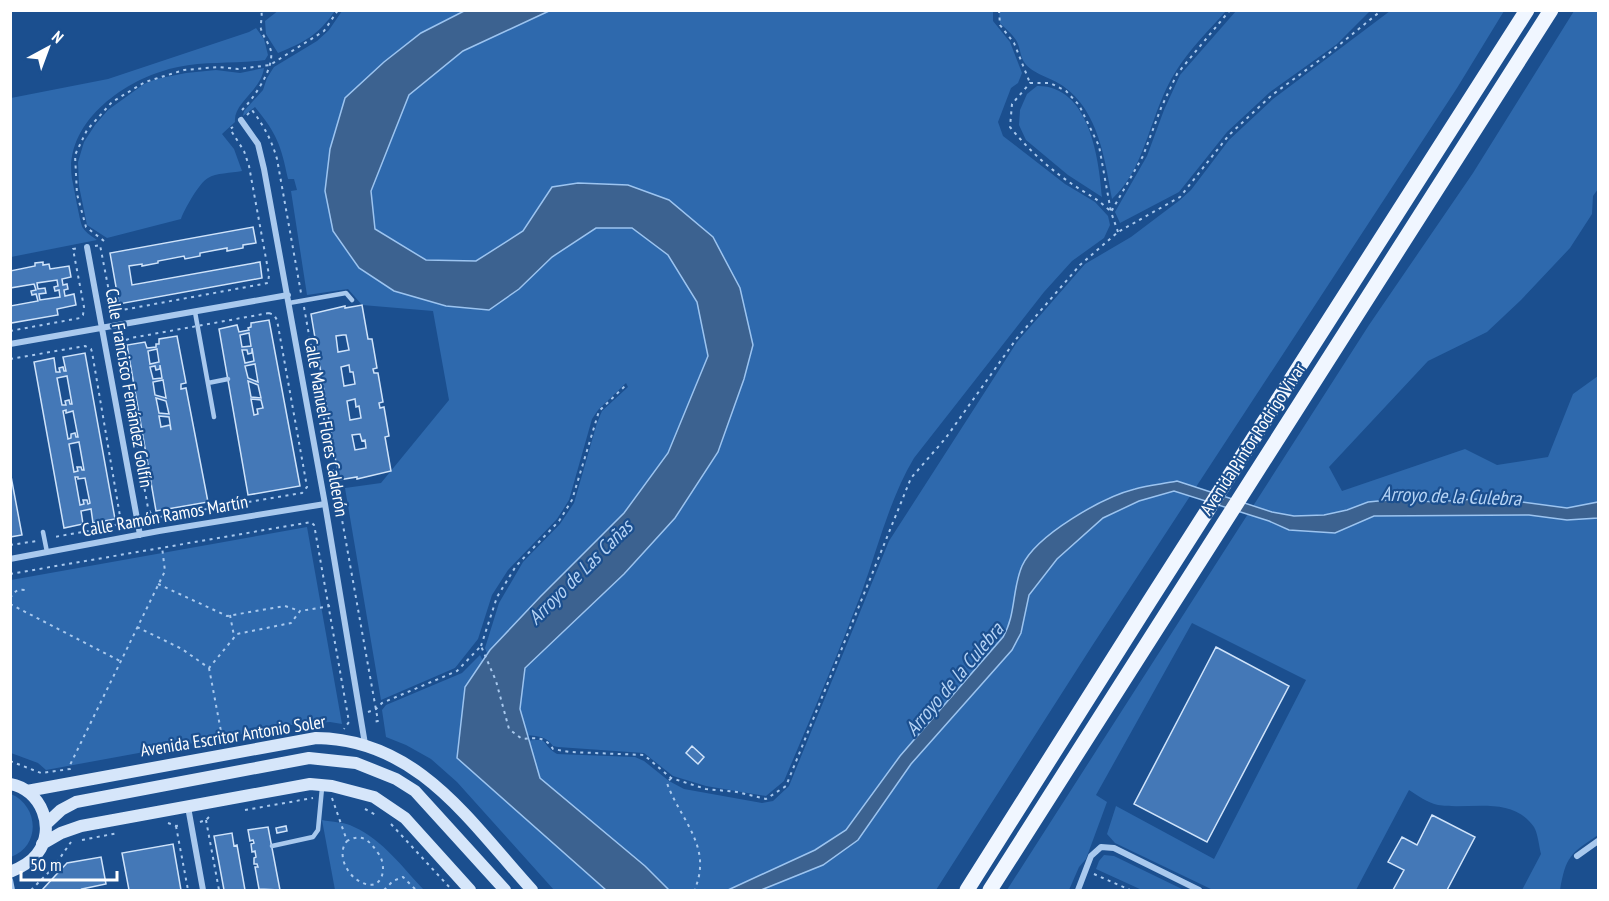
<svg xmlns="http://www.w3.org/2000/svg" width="1609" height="901" font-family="'PT Sans Narrow',sans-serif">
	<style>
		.green { fill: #2e69ad }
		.water { fill: #3c6290; stroke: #9cc4f0; stroke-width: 1.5 }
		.building { fill: #4478b7; stroke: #cfe3fa; stroke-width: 1.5; fill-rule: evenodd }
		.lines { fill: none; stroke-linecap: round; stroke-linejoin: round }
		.path { stroke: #a9c9ee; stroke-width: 2; stroke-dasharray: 3 4.5; stroke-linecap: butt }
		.lane { stroke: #a9c9ee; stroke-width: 4.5 }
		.street { stroke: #a9c9ee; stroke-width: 6 }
		.secondary { stroke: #d6e6fa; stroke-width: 12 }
		.primary { stroke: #f0f6ff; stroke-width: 15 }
		.labels { text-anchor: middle; stroke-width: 4.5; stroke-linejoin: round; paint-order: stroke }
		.street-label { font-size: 18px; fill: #fff; stroke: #1b4f8f }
		.water-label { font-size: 20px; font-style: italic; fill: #b5d3f5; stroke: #1b4f8f }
	</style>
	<rect width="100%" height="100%" fill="#1b4f8f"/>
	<path class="green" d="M279,10H335V11C318,35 305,42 278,53L266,34L265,21Z
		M342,11H464L421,33L498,11H993V21L1010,42L1022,73L1018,83L1011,88L998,122L1003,136L1065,184L1095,202L1108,216L1110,225L1104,238L1072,261L1044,292L914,458C889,500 878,548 861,594C837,657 810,719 784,781L766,796L706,786L673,776L644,753L558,747L553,746C545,734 532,736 519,735L485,648L499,603L523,562L560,524L574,503L597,423L602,411L628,387L626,383L598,410L592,419L569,500L557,519L508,570L492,595L478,639L455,668L381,700L345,488L381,483L449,400L433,311L362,305L348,289L307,295L291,191L297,190L294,179H288C281,145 277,134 255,107L243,116L244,111L263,90L267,78L274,67L317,41L329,30Z
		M999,11V10L1226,11C1209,30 1189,50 1176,71C1150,111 1147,167 1112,199C1105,161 1099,111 1063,86C1052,78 1032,74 1024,62C1020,56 1020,46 1016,40C1012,34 1005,28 1000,23Z
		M1236,11H1370L1337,44L1270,92L1227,132L1179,192L1120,223L1115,212L1147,156L1164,110L1180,75Z
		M1390,11H1504L1457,88L1092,646L936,890H554L457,782L431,759L406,745L386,737L382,710L386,705L462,673L480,655L524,741C553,738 538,742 557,754L635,757L644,761L669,781L684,789L762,803L773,801L789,786L889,541L1017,342L1085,264L1131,237L1180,200L1191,190L1229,140L1273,99Z
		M1574,11H1598V189L1593,196L1592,214L1570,248L1521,300L1487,332L1428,361L1329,467L1342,491L1465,449L1497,465L1548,457L1573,394L1598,376V835C1570,854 1566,856 1560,890H1522L1541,854C1539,846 1538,834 1534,827C1512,795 1470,810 1438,805C1428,803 1417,795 1409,790L1356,890H1213L1115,843L1107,834L1116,806L1214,859L1306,680L1192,623L1096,795L1107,802L1086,859L1079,867L1069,890H1007L1369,325L1473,173Z
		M256,28L264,39L268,55L265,60C236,64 207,61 178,67C128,77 63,121 72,179C74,187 80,224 83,228C86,233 93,237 97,240L11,257V98L108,79L249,32Z
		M264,68C261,91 233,103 235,122L222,134L234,149L242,171C231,173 216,173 208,178C199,183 184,210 181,219L107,238L87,225L79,186L78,162L84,142L95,125L108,110L144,84L156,79L186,73L216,70L240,73Z
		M1037,86C1089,85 1099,158 1102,197L1068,175L1026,140L1019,125L1020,110L1027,94Z
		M307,527L342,724L330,722L291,725L46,770L38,763L11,753V580Z
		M11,794C39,806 41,846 11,857Z
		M322,820C332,822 345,822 354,827C383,840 403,868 424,890H335Z
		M1104,855L1114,856L1184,890H1142L1096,869L1099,861Z"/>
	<path class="water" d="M464,11H549L463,51L409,95L371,191L375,229L426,260L476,261L523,231L552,187L578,183L628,185L669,200L713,237L740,288L753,345L744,379L718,452L675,518L624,574L525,668L520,709L540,778L645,866L669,890H606L457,758L465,687L490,650L540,597L624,513L668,453L708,356L697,302L668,255L632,228H596L552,257L519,289L489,310L446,306L394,291L359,268L333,231L325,191L330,149L345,98L384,62L421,33Z
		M1177,481L1272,512L1294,516L1324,515L1347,510L1368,502L1399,499L1434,502L1475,499L1522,502L1567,508L1598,502V518L1567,520L1529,515L1374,516L1335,533L1289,530L1269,521L1174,491L1139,501L1103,518L1057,559L1029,595L1021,633L1012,650L911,764L858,840L823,865L761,890H728L815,850L846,830L900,756L1003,637C1016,615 1012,589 1022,566C1036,535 1103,497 1135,489C1149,485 1163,484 1177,481Z"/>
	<path class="building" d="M253,227L256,243L243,245V248L227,251V248L200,253V256L185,259L184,256L158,261V263L142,266V264L129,266L132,285L260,262L262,278L119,304L110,253Z
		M43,262V265L49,264L50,269L69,266L71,277L62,279L63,285L67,284L68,289L64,290L65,296L74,294L76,305L57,309L58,315L11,323L10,306L38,301L36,294L32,295L31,291L36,290L34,284L10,288V271L35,266V263ZM57,280L58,286L54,287L55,291L59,290L60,297L40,300L39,294L46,293L45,288L38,289L37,283Z
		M362,305L368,339H372L377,368L373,369L374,373H378L383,402L379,403L380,408L384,407L389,436L385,437L391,471L357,479V477L339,480L311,314L345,306V308ZM343,335H346L349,350L338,352L336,336ZM349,365L350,372H353L355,384L344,386L341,367ZM355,399L356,407L359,406L361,418L350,420L347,401ZM360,434L362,441L365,440L366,448L355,450L352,435Z
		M269,320L300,486L248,495L219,329L237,325L239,332L249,330L248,328L251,327V323ZM249,333L251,346L242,347L240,335ZM252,348L254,361L245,363L242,350H247L248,354L252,353ZM255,364L258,382L248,378L245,366ZM248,381L258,385L261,398L251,397ZM251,399L261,400L263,408L257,409L258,414L254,415Z
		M177,336L186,383L181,384V389L186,388L208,502L156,511L127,345L145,342L147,348L156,347V344H159V339ZM157,349L159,362L150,364L148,351ZM160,365L162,378L153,379L150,367L155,366L156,370L160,369ZM163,380L166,398L155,395L153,382ZM156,398L166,401L169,414L159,413ZM159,416L169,417L171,430L170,425L161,427Z
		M85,353L115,519L93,523L91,509L81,511L83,524L64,528L34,362L54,358L56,372H60L59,368L63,367L64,371H66L63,357ZM67,376L72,404H70L69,400L65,401L66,405H62L57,378ZM66,410V413L73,411L78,437H76L75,433L71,434V438L68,439L63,411ZM79,442L84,470H82L81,467H77L78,471L74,472L69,444ZM75,477H78V479L85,478L90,503L88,504L87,500H83L84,504L80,505Z
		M10,471L22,535L10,537Z
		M1216,647L1289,686L1207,842L1134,804Z
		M692,746L704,757L698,764L686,753Z
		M1432,815L1475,837L1447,890H1393L1404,870L1388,862L1402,837L1417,845Z
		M286,826L287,831L277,833L276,828Z
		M268,827L280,890L259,889L255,867H258L257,864H254V858L256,857L255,851L252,852L251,844L254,843L253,840L250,841L248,830Z
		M232,833L234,846L237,845L245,890H224L214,836Z
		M173,844L181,890H129L122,853Z
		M101,857L106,884L82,889L83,890H42L67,863Z"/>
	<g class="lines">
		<path class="path" d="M999,10L1000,25L1014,43L1030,83
			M1030,83H1050L1066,91L1079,105L1099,146L1111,212C1099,199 1083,192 1069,182C1046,166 1027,148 1010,127L1012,104Z
			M242,110C254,98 274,69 271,51C269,43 263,37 261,29C260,23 263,17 261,10
			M247,115L252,110C264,126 272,141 277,159L301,293
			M1118,232L1111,212L1143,156L1161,108L1177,74L1230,10
			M104,241L86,227L77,194L75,155L87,130L112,102L145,82L184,70L218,67L238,69L270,65L324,31L338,10
			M95,246L100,245L112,307L117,311L268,283L269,275L249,166L244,151L230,129L233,127
			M304,307L378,721L372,722
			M269,313L274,315L277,320L307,487L302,493L153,518L148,508L120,352L121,342L131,338Z
			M10,331L80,318L83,315L84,307L73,249L78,248
			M10,359L85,346L91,349L92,352L121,522L112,527L54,537
			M10,545L37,541
			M10,574L311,522L314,525L315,530L349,722L344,729
			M158,584L227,616L285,606L300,611
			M10,598C15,591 17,589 25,590
			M10,604L120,661
			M230,615L234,636
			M137,627L182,649L209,668L237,634L291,623L300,611L330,606
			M481,646L497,597L516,566L559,521L572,500L599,411L626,385
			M209,668L223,742
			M368,712L376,709L382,703L457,671L481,646L496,681L509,729L522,739C536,738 545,736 553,749L570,752L644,755L671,778L706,789L737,792L766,799L786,786L911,478L945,439L1017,338L1080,265L1118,232L1180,197L1229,135L1272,95L1328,54L1382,10
			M10,761L41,773L70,769V765L165,571L162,547
			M671,778L667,783C676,810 702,837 700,867C700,875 697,883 695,890
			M332,798L347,841C362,833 369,840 378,853C388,866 383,892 363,883C347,877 336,854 347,841
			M365,809L376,815
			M245,810L313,798
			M206,820L219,890
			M200,822L206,820L210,816
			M168,823L176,826L182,825
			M391,824L452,890
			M176,826L188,890
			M82,840L118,833
			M1094,874L1130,890
			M31,890L53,868L71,842
			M384,890L393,881L403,877L416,890"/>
		<path class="lane" d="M289,303L346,293L352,300
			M195,312L214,417
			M208,383L228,379
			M43,532L47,552
			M272,846L313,837L318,830L322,788"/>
		<path class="street" d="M241,120L258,144L264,169L325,504L365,744
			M87,247L140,535
			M10,344L288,295
			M10,559L159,531L325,504
			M188,807L203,890
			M1577,856L1598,841
			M10,880L12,890
			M1078,890L1091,856L1101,847L1114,848L1199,890"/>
		<path class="secondary" d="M10,784C41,789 57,829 37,854C31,862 20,868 10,872
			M27,791L316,738C418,739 470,822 532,890
			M46,824L61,810L76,802L309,758L356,763L396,779L415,791L505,890
			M42,844L61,833L81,826L310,784L332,786L374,797L405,818L470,890"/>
		<path class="primary" d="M967,890L1149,602L1527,10
			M990,890L1551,10"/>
	</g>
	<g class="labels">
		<g class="street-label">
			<text transform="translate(129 388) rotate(80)" y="6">Calle Francisco Fernández Golfín</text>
			<text transform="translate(326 427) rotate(80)" y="6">Calle Manuel Flores Calderón</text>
			<text transform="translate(1253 439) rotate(-57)" y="6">Avenida Pintor Rodrigo Vivar</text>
			<text transform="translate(165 516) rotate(-10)" y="6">Calle Ramón Ramos Martín</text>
			<text transform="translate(233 736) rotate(-9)" y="6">Avenida Escritor Antonio Soler</text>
		</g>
		<g class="water-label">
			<text transform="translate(1451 496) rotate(2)" y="7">Arroyo de la Culebra</text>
			<text transform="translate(580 572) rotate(-45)" y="7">Arroyo de Las Cañas</text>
			<text transform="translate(954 679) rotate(-50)" y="7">Arroyo de la Culebra</text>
		</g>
	</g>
	<rect width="1609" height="901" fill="none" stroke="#ffffff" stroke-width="24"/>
	<g transform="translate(48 48) rotate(41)" stroke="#1b4f8f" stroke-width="4.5" paint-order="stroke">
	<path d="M0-4.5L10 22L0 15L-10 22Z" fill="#ffffff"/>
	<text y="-9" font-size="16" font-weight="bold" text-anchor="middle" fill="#ffffff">N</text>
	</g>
	<path d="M21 871v9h96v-9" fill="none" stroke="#ffffff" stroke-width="3"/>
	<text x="30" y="871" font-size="18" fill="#ffffff" stroke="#1b4f8f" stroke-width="4.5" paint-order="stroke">50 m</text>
</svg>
